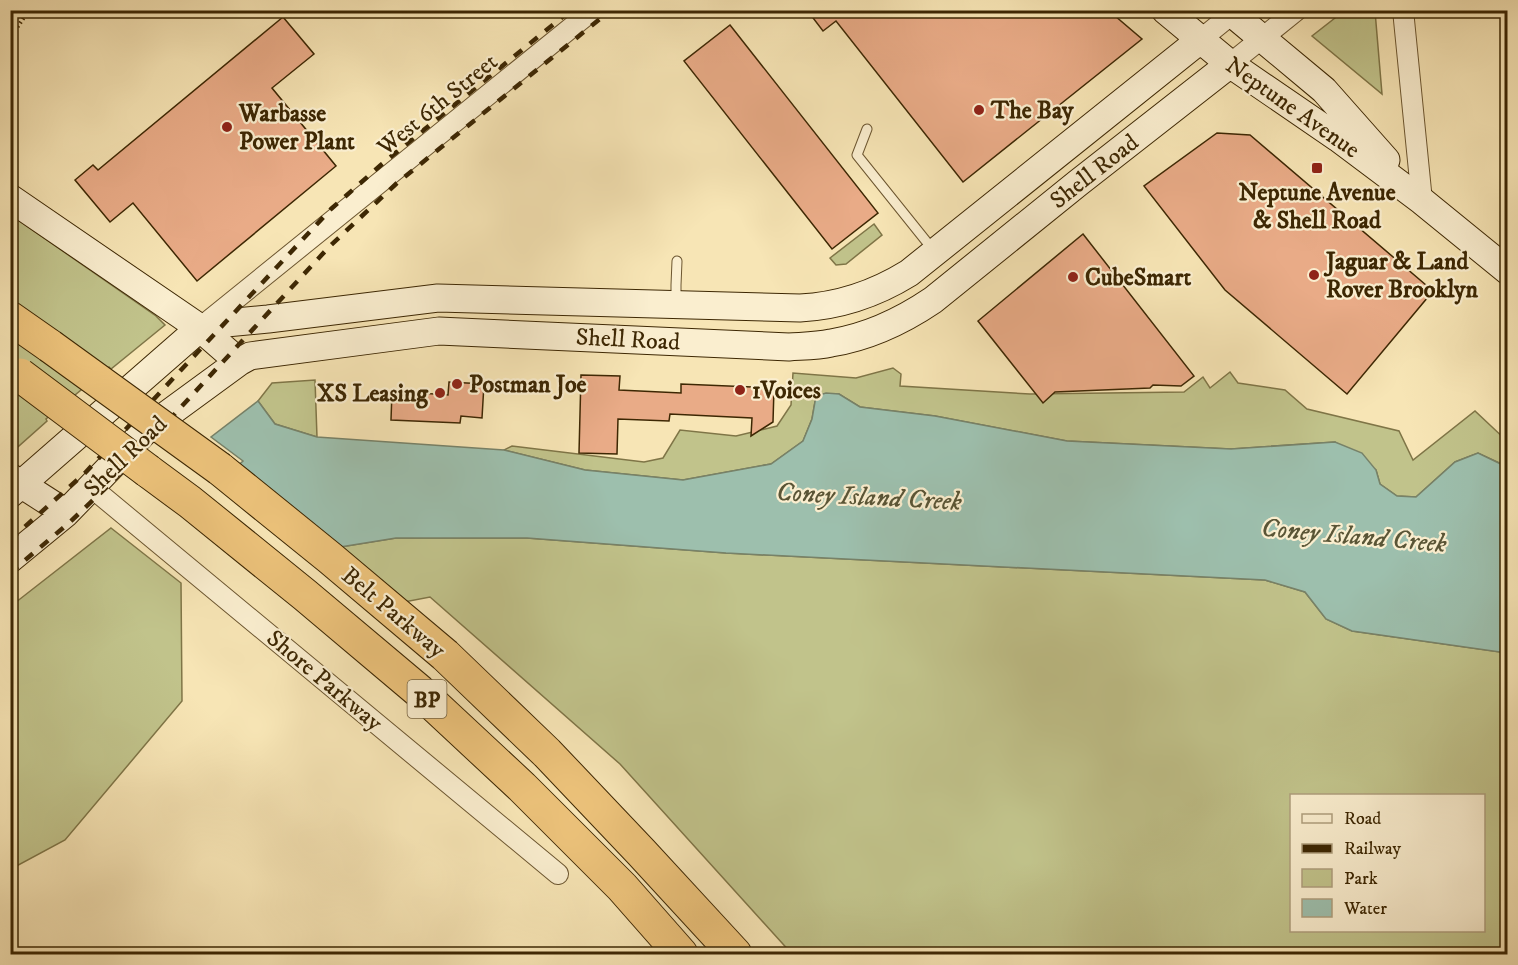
<svg xmlns="http://www.w3.org/2000/svg" width="1518" height="965" font-family="'IM FELL DW Pica',serif">
	<style>
		.green { fill: #c1c38b; stroke: #7f7547; stroke-width: 1.5; fill-rule: evenodd }
		.water { fill: #9dbfad; stroke: #778269; stroke-width: 1.5 }
		.building { fill: #e9ab87; stroke: #3d2703; stroke-width: 1.5 }
		.lines { fill: none; stroke-linecap: round; stroke-linejoin: round }
		.service-casing { stroke: #6c5630; stroke-width: 11 }
		.minor-casing { stroke: #6c5630; stroke-width: 22 }
		.secondary-casing { stroke: #3d2703; stroke-width: 29 }
		.motorway-casing { stroke: #3d2703; stroke-width: 35 }
		.path { stroke: #3d2703; stroke-width: 4; stroke-dasharray: 1.5 3; stroke-linecap: butt }
		.service { stroke: #faeecf; stroke-width: 9 }
		.minor { stroke: #faeecf; stroke-width: 20 }
		.secondary { stroke: #faeecf; stroke-width: 27 }
		.motorway { stroke: #ecc27a; stroke-width: 33 }
		.rail { stroke: #3d2703; stroke-width: 4.5; stroke-dasharray: 10 10; stroke-linecap: butt }
		.motorway-bridge-casing { stroke: #3d2703; stroke-width: 35; stroke-linecap: butt }
		.motorway-bridge { stroke: #ecc27a; stroke-width: 33 }
		.poi-dot { fill: #8f2418; stroke: #faeecf; stroke-width: 2 }
		.labels { text-anchor: middle; stroke-width: 4.5; stroke-linejoin: round; paint-order: stroke }
		.shield { fill: #faeecf; stroke: #766340; stroke-width: 1.5 }
		.shield-label { font-size: 22px; font-weight: bold; fill: #3d2703 }
		.street-label { font-size: 24px; fill: #3d2703; stroke: #faeecf }
		.poi-label { font-size: 24px; font-weight: bold; fill: #3d2703; stroke: #faeecf; text-anchor: start }
		.water-label { font-size: 26px; font-style: italic; fill: #5a5536; stroke: #faeecf }
	</style>
	<rect width="100%" height="100%" fill="#f7e5b5"/>
	<filter id="stains"><feTurbulence type="fractalNoise" baseFrequency=".00333" numOctaves="4"/><feColorMatrix values="0 0 0 0 .2 0 0 0 0 .09 0 0 0 0 .02 0 0 0 .5 -.17"/></filter>
	<radialGradient id="worn" r=".72"><stop offset=".6" stop-color="#630" stop-opacity="0"/><stop offset="1" stop-color="#630" stop-opacity=".3"/></radialGradient>
	<path class="green" d="M1344,11H1375L1382,94L1312,36Z
		M11,215L156,316L165,325L111,369L109,367L46,419L47,421L11,453Z
		M874,224L882,235L846,264L836,265L830,258Z
		M893,368L901,374L900,386L1030,394L1184,392L1203,377L1210,388L1230,372L1238,383L1285,390L1307,409L1399,431L1413,460L1475,411L1507,441L1508,467L1478,453L1455,462L1416,497L1397,496L1380,484L1376,470L1335,442L1231,449L1067,441L935,416L860,407L839,394L816,396L812,419L803,441L771,464L683,480L585,470L504,450L512,446L644,462L663,458L680,430L736,436L777,426L791,405L793,373L856,378Z
		M315,380L317,437L275,424L258,401L272,383Z
		M111,528L181,583L182,701L65,840L11,869V606Z
		M396,538H527L726,553L1265,580L1305,592L1326,619L1352,631L1507,653V954H792L620,764L430,597L399,603L334,548ZM1292,796H1484V930H1292Z"/>
	<path class="water" d="M826,393L839,394L860,407L935,416L1067,441L1231,449L1335,442L1362,453L1376,470L1380,484L1397,496L1416,497L1455,462L1478,453L1507,467V653L1352,631L1326,619L1305,592L1265,580L726,553L527,538H396L334,548L234,469L243,461L211,437L258,401L275,424L317,437L504,450L585,470L683,480L771,464L803,441L812,419L816,396Z"/>
	<path class="building" d="M807,10H1108L1142,39L963,182L836,21L823,31Z
		M283,17L314,54L272,88L336,166L197,281L133,203L110,222L75,180L93,165L98,170Z
		M730,25L878,213L832,249L684,61Z
		M1217,133L1250,135L1433,291L1347,394L1225,290L1144,186Z
		M1083,234L1194,376L1181,386L1153,385L1150,388L1055,392L1043,403L978,321Z
		M581,375L620,376L619,390L681,393V384L774,388L773,422L751,436L752,418L670,414L669,421L618,419L617,454L579,453Z
		M449,382L484,384L482,418L461,416L460,423L391,420L392,391L448,395Z"/>
	<g class="lines">
		<defs>
			<path id="service" d="M867,129L857,155L934,251
				M676,304V285L677,261"/>
			<path id="minor" d="M1403,10L1422,201
				M1200,40L1237,10
				M1230,64L1297,10
				M201,327L593,10
				M91,487L558,874"/>
			<path id="secondary" d="M1165,10L1230,64L1338,138L1422,201L1508,271
				M1228,10L1324,90L1386,160
				M10,198L200,328L239,362
				M10,477L66,513
				M10,494L200,328L226,323L268,319L438,298L800,308C840,306 875,294 909,273L1200,40
				M10,559L66,513L146,430L239,362L250,356L439,331L789,347C803,346 817,346 831,343C868,337 902,321 933,300L1078,183L1230,64"/>
			<path id="motorway" d="M10,318L50,346
				M220,469L330,558L445,655L547,753L641,852L735,954
				M148,471L190,502L305,595L419,691L522,787L622,887L681,954"/>
		</defs>
		<use href="#service" class="service-casing"/>
		<use href="#minor" class="minor-casing"/>
		<use href="#secondary" class="secondary-casing"/>
		<use href="#motorway" class="motorway-casing"/>
		<path class="path" d="M10,38L29,10"/>
		<use href="#service" class="service"/>
		<use href="#minor" class="minor"/>
		<use href="#secondary" class="secondary"/>
		<use href="#motorway" class="motorway"/>
		<path class="rail" d="M10,540L85,473L331,209L382,164L571,10
			M10,573L70,522L109,485L329,247L397,183L611,10"/>
		<defs>
			<path id="motorway-bridge" d="M50,346L220,469
				M20,375L148,471"/>
		</defs>
		<use href="#motorway-bridge" class="motorway-bridge-casing"/>
		<use href="#motorway-bridge" class="motorway-bridge"/>
	</g>
	<g class="poi-dot">
		<circle cx="979" cy="110" r="6"/>
		<circle cx="227" cy="127" r="6"/>
		<rect x="1311" y="162" width="12" height="12" rx="3"/>
		<circle cx="1314" cy="275" r="6"/>
		<circle cx="1073" cy="277" r="6"/>
		<circle cx="457" cy="384" r="6"/>
		<circle cx="740" cy="390" r="6"/>
		<circle cx="440" cy="393" r="6"/>
	</g>
	<g class="labels">
		<rect class="shield" x="407.5" y="680" width="39" height="38" rx="4.5"/>
		<g class="shield-label">
			<text x="427" y="707">BP</text>
		</g>
		<g class="street-label">
			<text transform="translate(437 104) rotate(-39)" y="8">West 6th Street</text>
			<text transform="translate(1293 107) rotate(35)" y="8">Neptune Avenue</text>
			<text transform="translate(1094 171) rotate(-38)" y="8">Shell Road</text>
			<text transform="translate(628 339) rotate(3)" y="8">Shell Road</text>
			<text transform="translate(125 456) rotate(-44)" y="8">Shell Road</text>
			<text transform="translate(394 612) rotate(40)" y="8">Belt Parkway</text>
			<text transform="translate(325 680) rotate(40)" y="8">Shore Parkway</text>
		</g>
		<g class="poi-label">
			<text x="991" y="118">The Bay</text>
			<text x="239" y="121">Warbasse<tspan x="239" dy="28">Power Plant</tspan></text>
			<text x="1317" y="200" text-anchor="middle">Neptune Avenue<tspan x="1317" dy="28">&amp; Shell Road</tspan></text>
			<text x="1326" y="269">Jaguar &amp; Land<tspan x="1326" dy="28">Rover Brooklyn</tspan></text>
			<text x="1085" y="285">CubeSmart</text>
			<text x="469" y="392">Postman Joe</text>
			<text x="752" y="398">1Voices</text>
			<text x="428" y="401" text-anchor="end">XS Leasing</text>
		</g>
		<g class="water-label">
			<text transform="translate(869 496) rotate(3)" y="9">Coney Island Creek</text>
			<text transform="translate(1354 535) rotate(5)" y="9">Coney Island Creek</text>
		</g>
	</g>
	<rect width="1518" height="965" fill="none" stroke="#f7e5b5" stroke-width="36"/>
	<rect x="12" y="12" width="1494" height="941" fill="none" stroke="#3d2703" stroke-width="3"/>
	<rect x="18" y="18" width="1482" height="929" fill="none" stroke="#3d2703" stroke-width="1.5"/>
	<rect x="1290" y="794" width="195" height="138" fill="#faeecf" stroke="#ae9e7d" stroke-width="1.5"/>
	<rect x="1302" y="814" width="30" height="9" fill="#faeecf" stroke="#ae9e7d" stroke-width="1.5"/>
	<text x="1344" y="824" font-size="18" fill="#3d2703">Road</text>
	<rect x="1302" y="844" width="30" height="9" fill="#3d2703" stroke="#ae9e7d" stroke-width="1.5"/>
	<text x="1344" y="854" font-size="18" fill="#3d2703">Railway</text>
	<rect x="1302" y="869" width="30" height="18" fill="#c1c38b" stroke="#ae9e7d" stroke-width="1.5"/>
	<text x="1344" y="884" font-size="18" fill="#3d2703">Park</text>
	<rect x="1302" y="899" width="30" height="18" fill="#9dbfad" stroke="#ae9e7d" stroke-width="1.5"/>
	<text x="1344" y="914" font-size="18" fill="#3d2703">Water</text>
	<rect width="100%" height="100%" filter="url(#stains)"/>
	<rect width="100%" height="100%" fill="url(#worn)"/>
</svg>
